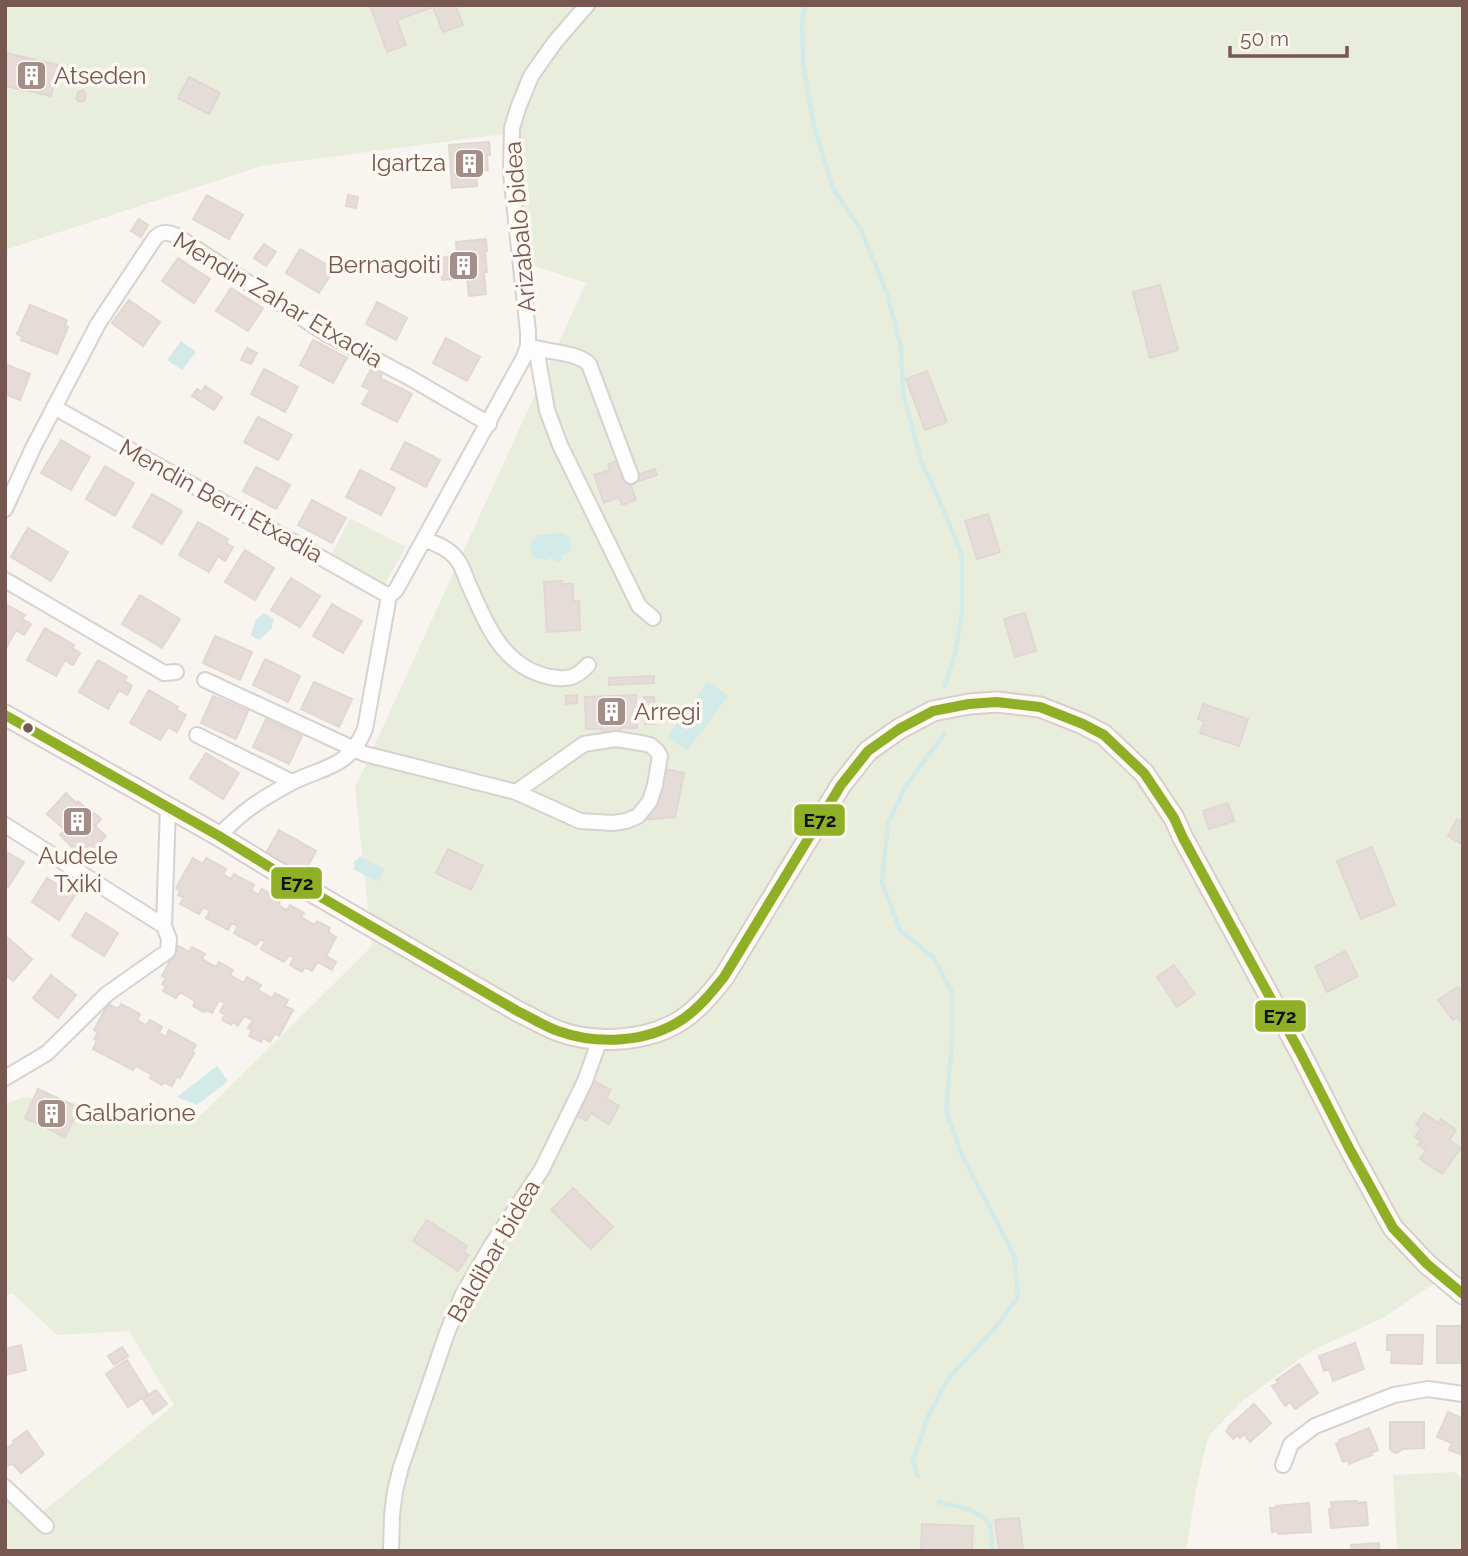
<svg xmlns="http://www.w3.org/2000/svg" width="1468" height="1556" font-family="Raleway,sans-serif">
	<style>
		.green { fill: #e9eedc }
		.water { fill: #d2eae8 }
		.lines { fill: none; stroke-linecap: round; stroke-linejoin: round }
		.stream { stroke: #d2eae8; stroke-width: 4.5 }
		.building { fill: #e5dcd8; stroke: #e1d7d2; stroke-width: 2 }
		.street-casing { stroke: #d8d1ce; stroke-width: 18 }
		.secondary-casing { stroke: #d8cfcc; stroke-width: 23 }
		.street { stroke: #fefdfd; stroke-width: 14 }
		.secondary { stroke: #fefdfd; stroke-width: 19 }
		.bus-1-casing { stroke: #fef8f3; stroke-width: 16 }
		.bus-1 { stroke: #8fb026; stroke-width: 10 }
		.bus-dot { fill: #775850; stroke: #fef8f3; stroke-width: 2.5 }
		.labels { text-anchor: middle; stroke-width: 7; stroke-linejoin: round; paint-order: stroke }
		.poi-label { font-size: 24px; fill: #775850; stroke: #fef8f3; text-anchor: start }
		.street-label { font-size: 24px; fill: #775850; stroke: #fef8f3 }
		.line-badge { stroke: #fef8f3; stroke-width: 2.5 }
		.pale-badge-label { font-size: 19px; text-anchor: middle; font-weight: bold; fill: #111 }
	</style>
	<rect width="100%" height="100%" fill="#f8f4f0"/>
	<path class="green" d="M5,5H1463V1294L1436,1282L1383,1318L1311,1351L1242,1401L1208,1437L1196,1489L1186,1551H5V1484L39,1515L174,1405L129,1331L57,1335L13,1294L5,1295V1104L24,1097L199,1117L372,946L355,788L586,283L511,258L504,134L261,166L5,250Z
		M350,518L406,547L385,584L332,553Z
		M1454,1472L1462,1478L1463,1551H1397L1393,1475Z"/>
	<path class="water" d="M181,341L196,352L182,370L167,360Z
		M564,533L570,538L572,548L570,552L562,556L561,561L557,562L552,558L546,560L535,558L530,552L531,543L537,535Z
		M264,613L274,619L271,629L259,640L251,635L255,621Z
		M708,681L728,696L687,751L667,737Z
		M360,856L385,869L378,882L353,869L355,865L353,862L358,859Z
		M217,1066L228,1081L197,1105L177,1097Z"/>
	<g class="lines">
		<path class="stream" d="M806,5L802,21L803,64L814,126L833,189L861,230L887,293L901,348L903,393L921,461L939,499L962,555V613L955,653L945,686
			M918,1476L913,1461L928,1416L948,1379L995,1328L1018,1297L1014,1255L961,1153L946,1110L952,1042V992L934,958L900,930L882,882L888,824L905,787L944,734
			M939,1502C954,1506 985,1510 990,1527C992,1534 991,1543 992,1551"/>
	</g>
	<path class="building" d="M370,5H455L463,25L443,32L433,7L397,20L406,45L387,52Z
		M6,53L58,65L51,96L5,86Z
		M189,77L220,93L209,114L178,98Z
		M83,90L86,95L84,101L79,102L76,98L78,92Z
		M489,142L490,155H487L488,170L476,171L477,186L452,188L449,145Z
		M207,195L243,215L229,239L193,219Z
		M348,195L358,197L356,208L346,206Z
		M139,219L148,225L141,237L131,231Z
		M486,239L487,251L485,252L487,272H484L486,294L469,296L467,278L442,280L440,258L457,256L456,242Z
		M264,244L276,252L266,266L254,258Z
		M300,249L334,269L319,293L286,273Z
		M178,258L210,279L194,303L162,281Z
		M1160,285L1178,350L1150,358L1133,292Z
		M231,288L263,308L248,331L216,311Z
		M129,300L160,322L143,346L112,323Z
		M377,302L407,318L396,340L366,324Z
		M30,305L67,320L65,326L68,327L57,354L21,340L23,337L17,334Z
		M446,338L480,357L467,381L433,363Z
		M313,340L347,358L333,383L300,365Z
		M247,348L257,353L251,364L241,360Z
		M5,364L30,374L20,400L5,394Z
		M264,369L298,387L285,412L251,394Z
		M371,369L382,375L380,378L412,394L397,422L362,404L370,390L362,386Z
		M927,371L947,422L925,430L906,379Z
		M205,386L222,397L214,410L192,396L197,389L202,392Z
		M258,417L292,435L278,460L244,442Z
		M61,440L90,457L71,490L41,473Z
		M405,442L440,460L426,487L391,469Z
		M621,460L636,500L622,505L619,497L604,503L594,475L610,470L608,464Z
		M105,466L134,483L115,516L86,499Z
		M256,467L290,485L276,509L243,491Z
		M655,469L657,475L639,481L638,475Z
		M360,470L395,488L381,515L346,497Z
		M152,494L182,511L162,544L133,527Z
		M312,500L346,518L332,543L298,525Z
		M988,514L1000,552L977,559L965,521Z
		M198,522L228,539L226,543L233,547L225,561L218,556L209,572L179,555Z
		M28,528L68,552L51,581L11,557Z
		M245,550L274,568L255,600L225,582Z
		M291,578L320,596L300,627L271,610Z
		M562,581V584H573V601H579L580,630L547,632L544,582Z
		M140,595L180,619L162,648L122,624Z
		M5,604L25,615L22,619L31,624L24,635L16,630L6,648Z
		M332,604L362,621L343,653L313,636Z
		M1025,613L1036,651L1015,657L1004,619Z
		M45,628L74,645L72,648L80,653L73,665L65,660L56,676L27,660Z
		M215,636L252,652L240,680L203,663Z
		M265,659L300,676L288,702L253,685Z
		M98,660L127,677L125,681L132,686L127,695L119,690L108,709L79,692Z
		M654,676V683L609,685V678Z
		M314,682L352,699L339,727L301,709Z
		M149,690L178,707L177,710L186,715L177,732L168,727L160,740L130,723Z
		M577,695V703L566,704V696Z
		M636,695L637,728H621V736L602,737V729H586L585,697Z
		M213,696L248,711L236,739L201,723Z
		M644,697H654V724H645Z
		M1203,704L1248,719L1239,746L1200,733L1204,721L1198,719Z
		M266,719L302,736L289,764L253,747Z
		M206,753L239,773L223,799L190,778Z
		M665,769L684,773L675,817L642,820L660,793Z
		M66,793L76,803L78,801L93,814L94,813L101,819L95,826L106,836L92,852L80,842L74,849L60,835L65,830L47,814Z
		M1228,803L1234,821L1209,829L1203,811Z
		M1457,819L1463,822V837L1460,843L1448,836Z
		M279,830L316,851L304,874L266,853Z
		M1372,847L1395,905L1361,919L1337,861Z
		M448,849L483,866L471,890L436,873Z
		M5,851L24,862L8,887L5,885Z
		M193,858L203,864L206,858L226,869L223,874L231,879L234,874L254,885L251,890L258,895L262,889L281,900L278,905L287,910L290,905L304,913L301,917L315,925L317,921L330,928L328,932L336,937L326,956L336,962L332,970L318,962L312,971L305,967L302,972L290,965L294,958L289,955L284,962L261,949L265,942L260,939L256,945L234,933L238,926L232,923L228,930L206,918L210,911L203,907L199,914L180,904L184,898L178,895L180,891L176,888Z
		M47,878L75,895L59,920L32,902Z
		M86,913L118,933L104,956L72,936Z
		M8,938L32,959L13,981L5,974V941Z
		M178,946L189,952L192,947L205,954L202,959L216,967L219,962L233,970L230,975L244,983L247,977L261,985L258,990L272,998L275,993L288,1000L285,1006L293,1010L279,1036L275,1033L270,1042L263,1038L261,1042L249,1036L252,1030L248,1028L253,1020L244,1016L238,1026L233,1022L231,1025L222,1020L225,1015L220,1012L225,1003L219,1000L212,1013L206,1010L204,1012L193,1006L195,1001L180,992L176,998L163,991L166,986L162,984L166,978L162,976Z
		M1345,951L1358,976L1327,992L1315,967Z
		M1174,965L1195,994L1177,1007L1157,977Z
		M51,975L76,995L58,1018L33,998Z
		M1458,987L1463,994V1025L1457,1017L1453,1020L1438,1000Z
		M108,1004L118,1009L121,1004L140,1014L137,1020L146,1025L150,1020L162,1027L159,1033L166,1037L169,1030L196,1045L192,1052L194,1053L180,1078L177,1076L172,1086L163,1082L162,1085L150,1078L152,1075L136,1066L133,1070L93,1049L97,1041L94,1039L98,1033L94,1030Z
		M594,1081L611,1090L606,1098L619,1106L609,1124L591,1113L586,1121L576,1115Z
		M38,1089L79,1108L65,1137L25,1118Z
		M1424,1113L1438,1123L1441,1119L1456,1130L1449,1140L1461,1148L1442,1174L1420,1159L1426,1150L1418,1145L1421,1141L1415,1137L1421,1128L1416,1125Z
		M573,1188L613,1227L591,1249L551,1210Z
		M427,1220L467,1246L464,1252L469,1255L458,1271L413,1241Z
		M1437,1326H1463V1363H1437Z
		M1387,1335H1423L1422,1364L1391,1363L1392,1350H1387Z
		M1355,1343L1364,1369L1333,1381L1329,1369L1324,1371L1319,1356Z
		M21,1345L26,1370L5,1375V1349Z
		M122,1347L128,1356L114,1365L108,1356Z
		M127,1360L148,1394L128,1407L106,1374Z
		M1299,1364L1318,1393L1295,1409L1290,1402L1285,1406L1272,1386L1278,1383L1276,1380Z
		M156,1390L167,1404L153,1414L143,1399Z
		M1254,1404L1271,1423L1250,1442L1244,1434L1240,1438L1237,1435L1233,1439L1226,1431L1230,1427L1229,1426Z
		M1448,1412L1463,1419V1455L1449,1450L1452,1443L1437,1437Z
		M1390,1422H1424V1448L1402,1449L1397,1453L1393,1452L1390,1449Z
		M1369,1428L1378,1450L1371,1453L1372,1455L1349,1464L1348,1460L1343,1462L1336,1444L1340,1442L1339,1440Z
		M27,1431L44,1454L21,1473L12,1463L5,1468V1450L14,1443L13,1441Z
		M1357,1501L1358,1503L1366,1502L1368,1525L1331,1528L1329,1509H1332L1331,1502Z
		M1309,1503L1311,1532L1278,1534V1531L1272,1532L1270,1508H1276V1506Z
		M1019,1518L1023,1551H999L995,1520Z
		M922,1524L973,1526L972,1551H921Z
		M1379,1543V1551H1352L1351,1545Z"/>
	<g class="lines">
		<defs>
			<path id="street" d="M528,346L536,348L547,410L560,445L639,606L653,618
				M536,348C553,353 576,352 589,364L631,476
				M54,407L389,596
				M5,509L33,448L98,324L153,241C159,232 165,231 175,235L325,333L412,379L489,424
				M424,539C436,544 448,548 456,558C462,565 465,575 468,583C486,622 501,667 550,677C568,680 576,678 588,665
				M5,580L164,673L176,672
				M205,680L365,754L516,792L584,744L616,739L641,743L650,745L657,751L660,756L655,785L650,801L638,816L626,821L613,823L580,821L516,792
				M197,735L292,782
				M5,825L164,926
				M219,836C241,812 261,799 289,784C322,766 348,770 365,729L389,596L396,590L524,357L528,346V332L511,173L512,128L518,108L531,76L555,42L587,5
				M5,1078L47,1053L107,994L168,951L169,939L164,926L168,807
				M1283,1465L1291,1444L1315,1426L1394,1395L1428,1389L1463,1394
				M5,1487L46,1526
				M391,1551L392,1515L395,1491L401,1467L447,1333L463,1294L491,1246L542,1169L585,1081L600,1039"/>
			<path id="secondary" d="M5,715L219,836L276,871L519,1012C532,1018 545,1026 558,1031C593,1044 640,1042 673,1025C694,1014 710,995 724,977L841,785L868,751L899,729L933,711L969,704L997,702L1040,707L1083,724L1104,735L1144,773L1174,818L1183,838L1301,1054L1349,1148L1393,1228L1427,1264L1463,1294"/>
		</defs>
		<use href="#street" class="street-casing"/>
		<use href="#secondary" class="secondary-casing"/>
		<use href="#street" class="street"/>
		<use href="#secondary" class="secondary"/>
		<defs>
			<path id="bus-1" d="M5,715L219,836L276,871L519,1012C532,1018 544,1026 558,1031C597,1045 647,1043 683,1019C699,1008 712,992 724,977L841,785L868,751L899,729L933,711L969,704L997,702L1040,707L1083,724L1104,735L1144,773L1174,818L1183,838L1301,1054L1349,1148L1393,1228L1427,1264L1463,1294"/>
		</defs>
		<use href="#bus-1" class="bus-1-casing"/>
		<use href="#bus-1" class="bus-1"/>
	</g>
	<defs>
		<symbol id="building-square" viewBox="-11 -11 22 22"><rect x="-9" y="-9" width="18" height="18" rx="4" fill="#a48f88" stroke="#fef8f3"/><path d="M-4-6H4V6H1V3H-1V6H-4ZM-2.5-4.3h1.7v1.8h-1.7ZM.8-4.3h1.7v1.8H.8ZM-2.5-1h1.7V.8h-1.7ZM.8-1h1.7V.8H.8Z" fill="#fff"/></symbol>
	</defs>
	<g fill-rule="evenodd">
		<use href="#building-square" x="14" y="58" width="35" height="35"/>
		<use href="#building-square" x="452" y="146" width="35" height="35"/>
		<use href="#building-square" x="446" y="248" width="35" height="35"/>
		<use href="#building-square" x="594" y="694" width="35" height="35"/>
		<use href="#building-square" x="60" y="804" width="35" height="35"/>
		<use href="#building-square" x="34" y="1096" width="35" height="35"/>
	</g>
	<circle class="bus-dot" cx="28" cy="728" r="6"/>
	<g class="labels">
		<g class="poi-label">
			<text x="54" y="84">Atseden</text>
			<text x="446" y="171" text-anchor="end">Igartza</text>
			<text x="441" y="273" text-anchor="end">Bernagoiti</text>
			<text x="634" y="720">Arregi</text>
			<text x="78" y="864" text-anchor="middle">Audele<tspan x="78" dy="28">Txiki</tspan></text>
			<text x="75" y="1121">Galbarione</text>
		</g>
		<g class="street-label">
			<text transform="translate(520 227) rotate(-95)" y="8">Arizabalo bidea</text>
			<text transform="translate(278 300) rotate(31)" y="8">Mendin Zahar Etxadia</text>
			<text transform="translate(221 501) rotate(29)" y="8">Mendin Berri Etxadia</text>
			<text transform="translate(494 1251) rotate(-60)" y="8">Baldibar bidea</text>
		</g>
	</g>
	<g class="line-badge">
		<rect x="793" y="803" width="53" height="34" rx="7" fill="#8fb026"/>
		<rect x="270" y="866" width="53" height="34" rx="7" fill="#8fb026"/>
		<rect x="1254" y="999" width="53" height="34" rx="7" fill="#8fb026"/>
	</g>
	<g class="pale-badge-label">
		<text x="820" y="827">E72</text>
		<text x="297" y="890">E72</text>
		<text x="1280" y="1023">E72</text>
	</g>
	<rect width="1468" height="1556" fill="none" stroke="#775850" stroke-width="14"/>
	<path d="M1230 46v10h117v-10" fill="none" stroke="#775850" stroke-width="3.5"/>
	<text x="1240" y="46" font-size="21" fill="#775850" stroke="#fef8f3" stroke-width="5" paint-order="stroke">50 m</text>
</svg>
